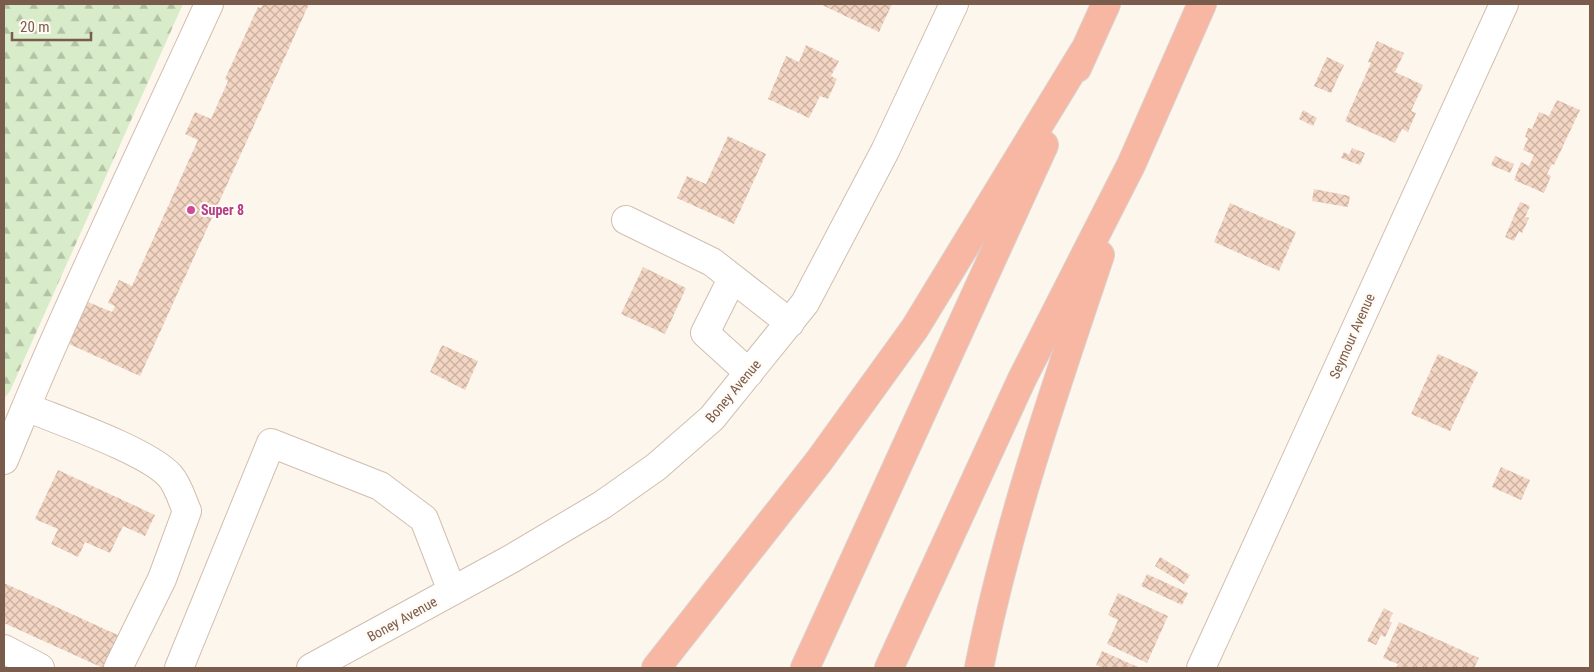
<svg xmlns="http://www.w3.org/2000/svg" width="1594" height="672" font-family="'Roboto Condensed',sans-serif">
	<style>
		.forest { fill: url(#forest-firs) }
		.building { fill: url(#building-cross-hatch) }
		.lines { fill: none; stroke-linecap: round; stroke-linejoin: round }
		.minor-casing { stroke: #d1beb0; stroke-width: 30 }
		.highway-casing { stroke: #dad1cd; stroke-width: 30 }
		.minor { stroke: #fff; stroke-width: 28 }
		.highway { stroke: #f7b7a3; stroke-width: 28 }
		.hotel-dot { fill: #d1479c; stroke: #fffaf3; stroke-width: 2 }
		.labels { text-anchor: middle; stroke-width: 4.5; stroke-linejoin: round; paint-order: stroke }
		.hotel-label { font-size: 14px; font-weight: bold; fill: #b23c85; stroke: #fffaf3; text-anchor: start }
		.street-label { font-size: 14px; fill: #7a5c4d; stroke: #fffaf3 }
	</style>
	<defs>
		<pattern id="forest-firs" width="22" height="20" patternUnits="userSpaceOnUse" patternTransform="scale(1.25)"><rect width="22" height="20" fill="#d8ecc9"/><path d="M5 1l3.5 6h-7zM16 11l3.5 6h-7z" fill="#b4c2a5"/></pattern>
		<pattern id="building-cross-hatch" width="8" height="8" patternUnits="userSpaceOnUse" patternTransform="scale(1.25)"><rect width="8" height="8" fill="#f3d5c3"/><path d="M0 0l8 8M0 8l8-8" fill="none" stroke="#cab0a1"/></pattern>
	</defs>
	<rect width="100%" height="100%" fill="#fdf6ec"/>
	<path class="forest" d="M4,4H183L10,391L4,399Z"/>
	<path class="building" d="M263,4H309L140,376L69,344L88,302L112,312L115,306L108,303L119,280L132,286L198,140L185,134L195,112L211,119L228,81L225,79L258,7L261,8Z
		M820,4H892L879,32Z
		M1377,41L1404,53L1395,72L1423,85L1411,111L1416,113L1408,132L1402,129L1395,143L1345,121L1371,63L1368,62Z
		M806,45L839,61L831,76L837,79L828,99L820,96L809,118L768,99L786,56L799,62Z
		M1327,57L1344,65L1331,93L1314,86Z
		M1557,100L1580,110L1554,165L1552,164L1547,174L1551,176L1544,193L1514,180L1521,162L1529,166L1534,155L1523,150L1528,138L1525,137L1528,128L1532,129L1539,112L1549,116Z
		M1303,110L1317,118L1313,126L1299,119Z
		M728,136L766,154L734,224L677,198L687,176L706,184Z
		M1352,148L1365,153L1360,165L1341,158L1344,152L1349,155Z
		M1495,156L1514,164L1510,173L1491,165Z
		M1314,189L1350,196L1348,207L1312,201Z
		M1520,202L1530,206L1525,217L1529,218L1522,233L1519,231L1514,241L1505,237Z
		M1230,203L1296,232L1279,271L1214,242Z
		M643,267L686,288L665,334L621,314Z
		M442,345L478,361L465,390L430,372Z
		M1438,354L1478,372L1450,431L1411,414Z
		M1501,467L1530,480L1521,500L1492,487Z
		M58,470L155,515L145,536L123,526L110,553L85,542L78,557L51,544L58,529L35,519Z
		M1160,557L1190,575L1184,584L1155,566Z
		M1147,574L1188,593L1182,605L1141,586Z
		M4,583L122,637L108,668H103L4,623Z
		M1118,593L1168,616L1147,663L1107,644L1118,620L1108,615Z
		M1384,608L1393,613L1389,621L1392,623L1385,637L1381,635L1376,645L1367,641Z
		M1399,622L1479,658L1474,668H1396L1398,664L1383,658Z
		M1102,651L1140,668H1103L1096,665Z"/>
	<g class="lines">
		<defs>
			<path id="minor" d="M626,220L712,262L790,323
				M732,279L705,333L749,373
				M26,407C83,271 148,138 209,4
				M4,460L26,407C60,421 148,451 170,476C178,485 182,500 187,511L162,579L118,668
				M4,649L40,668
				M179,668L271,443L380,486L424,519L452,591
				M311,668L511,559L602,505L656,467L712,418L805,303L885,151L954,4
				M1201,668L1504,4"/>
			<path id="highway" d="M1077,68L1106,4
				M656,668L819,461L915,328L1084,51
				M805,668L1044,145
				M889,668L1022,379L1131,165L1202,4
				M979,668C1007,527 1054,392 1100,255"/>
		</defs>
		<use href="#minor" class="minor-casing"/>
		<use href="#highway" class="highway-casing"/>
		<use href="#minor" class="minor"/>
		<use href="#highway" class="highway"/>
	</g>
	<circle class="hotel-dot" cx="191" cy="210" r="5"/>
	<g class="labels">
		<g class="hotel-label">
			<text x="201" y="215">Super 8</text>
		</g>
		<g class="street-label">
			<text transform="translate(1352 336) rotate(-66)" y="5">Seymour Avenue</text>
			<text transform="translate(733 391) rotate(-50)" y="5">Boney Avenue</text>
			<text transform="translate(402 619) rotate(-29)" y="5">Boney Avenue</text>
		</g>
	</g>
	<rect width="1594" height="672" fill="none" stroke="#7a5c4d" stroke-width="10"/>
	<path d="M12 32v8h79v-8" fill="none" stroke="#7a5c4d" stroke-width="2.5"/>
	<text x="20" y="32" font-size="15" fill="#7a5c4d" stroke="#fffaf3" stroke-width="4" paint-order="stroke">20 m</text>
</svg>
